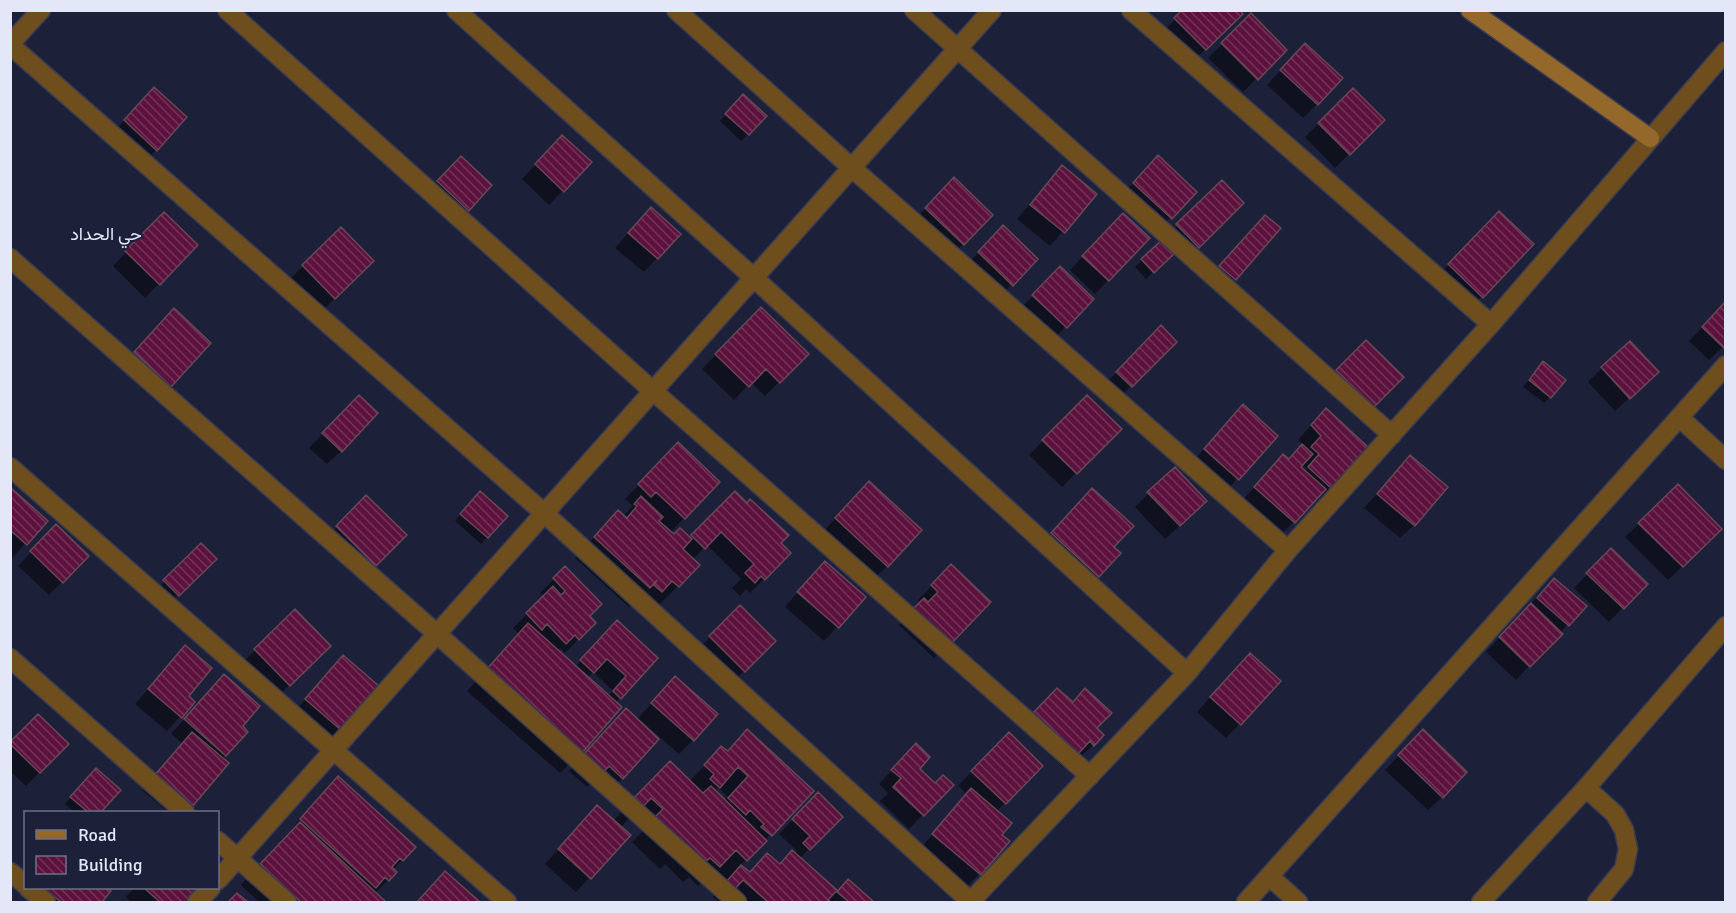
<svg xmlns="http://www.w3.org/2000/svg" width="1736" height="913" font-family="Signika,Vazirmatn,sans-serif">
	<style>
		.shadow { fill: #0007; fill-rule: evenodd }
		.building { fill: url(#building-back-hatch); stroke: #684857; stroke-width: 1.5 }
		.lines { fill: none; stroke-linecap: round; stroke-linejoin: round }
		.street-casing { stroke: #393c54; stroke-width: 21 }
		.secondary-casing { stroke: #393c54; stroke-width: 21 }
		.street { stroke: #6f4e1d; stroke-width: 18 }
		.secondary { stroke: #93682a; stroke-width: 18 }
		.labels { text-anchor: middle; stroke-width: 4.5; stroke-linejoin: round; paint-order: stroke }
		.neighbourhood-label { font-size: 18px; fill: #e3e7f8; stroke: #1d2039 }
	</style>
	<defs>
		<pattern id="building-back-hatch" width="6" height="6" patternUnits="userSpaceOnUse" patternTransform="scale(1.5)"><rect width="6" height="6" fill="#5c123c"/><path d="M-1 5l2 2M0 0l6 6M5-1l2 2" fill="none" stroke="#733459"/></pattern>
	</defs>
	<rect width="100%" height="100%" fill="#1d2039"/>
	<path class="shadow" d="M1184,10L1241,14L1191,63L1162,33Z
		M1251,16L1285,50L1243,92L1208,58Z
		M1291,59L1317,104L1303,118L1267,85Z
		M1353,90L1383,120L1335,168L1305,137Z
		M743,96L765,116L741,141L720,121Z
		M140,103L156,150L142,163L111,135Z
		M549,151L563,191L549,205L522,179Z
		M1062,167L1095,194L1050,246L1017,219Z
		M447,171L490,185L454,224L424,196Z
		M1144,171L1171,217L1157,231L1120,197Z
		M1222,182L1242,203L1184,261L1175,251L1146,279L1135,267Z
		M940,193L963,244L949,258L912,223Z
		M1499,213L1532,245L1468,310L1435,279Z
		M164,214L196,245L145,298L113,266Z
		M637,223L657,258L644,272L615,248Z
		M1003,227L1036,259L998,298L965,267Z
		M341,229L372,261L321,312L289,280Z
		M1109,229L1108,280L1095,294L1070,270Z
		M1279,229L1221,293L1207,281L1251,230Z
		M1060,268L1092,299L1052,341L1020,309Z
		M761,309L807,354L765,396L751,382L734,400L702,369Z
		M1718,310L1726,344L1709,360L1689,341Z
		M160,324L170,386L157,400L121,367Z
		M1161,328L1175,342L1117,400L1103,386Z
		M1366,342L1402,377L1359,420L1323,385Z
		M1602,368L1643,386L1615,411L1588,382Z
		M1537,370L1550,397L1544,403L1523,387Z
		M1087,397L1119,429L1062,487L1029,455Z
		M345,411L341,451L327,464L309,448Z
		M1229,420L1276,436L1224,493L1191,464Z
		M1312,424L1366,447L1330,487L1316,501L1314,500L1280,536L1241,502L1270,470L1288,460L1303,445L1298,440ZM1302,465L1307,469L1304,471L1299,467Z
		M679,444L718,482L670,533L673,536L690,539L735,493L789,553L750,593L746,589L740,596L732,588L741,579L707,545L692,560L678,586L658,606L632,603L629,607L575,558L598,533L623,516L633,506L625,499Z
		M1410,457L1414,525L1400,538L1364,508Z
		M1678,486L1720,529L1668,580L1625,537Z
		M10,489L46,521L12,558L10,556Z
		M1149,493L1192,515L1165,539L1135,507Z
		M366,497L405,535L361,579L323,541Z
		M855,497L887,566L873,580L822,533Z
		M474,500L506,516L481,544L455,521Z
		M1078,504L1112,547L1098,576L1084,590L1038,548Z
		M56,527L87,556L49,595L18,566Z
		M201,545L215,559L171,601L158,588Z
		M1611,550L1646,584L1609,622L1574,588Z
		M951,566L989,602L934,658L899,625L921,603L918,600Z
		M565,568L588,616L594,623L565,653L560,648L557,651L575,667L603,636L656,658L615,703L580,753L560,773L467,691L519,634L513,628L544,597L540,593ZM593,672L613,691L608,696L587,678Z
		M811,577L864,597L824,641L785,607Z
		M1547,586L1585,606L1516,680L1486,652Z
		M740,607L774,641L730,685L696,651Z
		M295,612L329,646L275,699L241,664Z
		M185,647L187,696L193,702L167,731L135,704Z
		M343,657L340,729L326,743L293,713Z
		M1236,669L1279,682L1226,738L1197,712Z
		M675,678L693,740L679,754L638,718Z
		M210,690L246,732L222,759L184,812H168L142,790L182,743L171,734Z
		M1085,690L1093,745L1079,758L1075,754L1063,767L1021,728L1043,704L1072,703Z
		M612,724L622,778L608,792L595,779L587,787L569,771Z
		M747,731L812,791L740,866L749,873L779,866L794,854L797,851L779,834L818,794L841,817L799,859L830,899L848,881L871,902H739L729,894L719,902L713,897L727,881L715,869L698,886L689,877L683,882L665,864L660,869L632,842L644,830L630,817L620,828L629,835L576,892L545,864L584,821H613L670,763L689,782L721,748L727,752ZM718,787L728,797L724,801L714,791Z
		M1009,734L1041,766L996,812L1000,835L1008,842L966,888L920,849L967,794L958,786Z
		M10,743L67,744L26,786L10,771Z
		M1409,745L1442,797L1428,810L1385,770Z
		M902,759L918,769L935,785L923,815L909,829L880,801L888,793L879,784Z
		M89,777L119,790L99,812H74L65,804Z
		M338,778L402,860L393,870L388,880L375,893L384,902H259L241,885Z
		M445,873L478,902H416Z
		M48,888H104L109,892L100,902H35Z
		M134,888H204L191,902H131L126,897Z"/>
	<path class="building" d="M1182,10H1240L1243,14L1206,50L1174,18Z
		M1251,13L1287,50L1258,80L1221,43Z
		M1305,43L1343,78L1318,105L1280,70Z
		M154,87L187,117L157,151L124,120Z
		M1353,88L1385,120L1350,155L1318,123Z
		M743,94L767,116L749,135L725,114Z
		M562,135L592,162L564,192L535,164Z
		M1158,155L1197,192L1172,219L1133,183Z
		M461,156L492,185L469,211L437,181Z
		M1062,165L1097,194L1065,233L1030,205Z
		M954,177L993,215L964,245L925,208Z
		M1222,180L1244,203L1199,248L1176,224Z
		M651,207L681,234L658,259L628,233Z
		M1499,211L1534,244L1483,298L1448,264Z
		M164,212L198,245L160,285L125,251Z
		M1123,213L1150,238L1109,281L1082,256Z
		M1265,215L1281,228L1236,280L1219,266Z
		M1003,225L1038,259L1013,286L978,252Z
		M341,227L374,261L335,299L302,265Z
		M1163,239L1175,253L1154,273L1141,259Z
		M1060,266L1094,299L1067,328L1032,295Z
		M1726,301V346L1724,348L1702,327Z
		M761,307L809,354L780,383L766,369L749,387L715,354Z
		M174,308L211,343L171,387L134,352Z
		M1161,325L1177,342L1132,387L1116,372Z
		M1366,340L1404,377L1374,407L1336,370Z
		M1630,341L1659,372L1630,399L1601,367Z
		M1543,361L1566,380L1551,398L1529,380Z
		M359,395L378,413L342,452L322,433Z
		M1087,395L1122,429L1077,474L1042,440Z
		M1243,404L1278,436L1239,480L1204,449Z
		M1326,408L1368,447L1331,488L1308,467L1319,454L1311,447L1321,436L1311,425Z
		M678,442L720,482L685,519L656,492L651,497L638,484Z
		M1302,444L1313,454L1301,467L1326,489L1295,523L1254,487L1283,454L1289,459Z
		M1410,455L1448,487L1415,526L1377,494Z
		M1175,467L1207,501L1180,526L1147,492Z
		M869,481L922,530L888,567L835,518Z
		M1678,484L1722,529L1683,567L1638,523Z
		M10,487L48,521L27,545L10,530Z
		M1092,488L1134,526L1114,547L1121,553L1099,577L1051,533Z
		M480,491L508,516L488,538L460,514Z
		M735,491L747,503L750,499L789,535L781,543L791,553L765,580L761,576L755,583L745,573L754,564L721,532L705,549L691,535Z
		M366,495L407,535L376,566L336,526Z
		M641,496L663,517L659,521L674,534L680,528L692,539L683,549L700,565L679,587L672,581L662,592L654,585L657,580L650,588L594,537L618,510L627,518L637,506L634,504Z
		M56,524L89,556L63,583L30,551Z
		M201,543L217,559L179,596L163,580Z
		M1611,548L1648,584L1624,609L1586,573Z
		M825,561L866,597L839,628L797,592Z
		M951,564L991,602L949,646L912,610L924,598L928,602L938,592L931,585Z
		M565,566L602,604L590,616L596,623L579,640L575,635L566,644L547,624L542,630L526,613L553,586L561,595L565,591L553,578Z
		M1554,578L1587,606L1569,626L1537,598Z
		M1531,603L1563,634L1530,667L1499,637Z
		M740,605L776,641L745,672L709,636Z
		M295,609L331,646L290,686L254,649Z
		M617,620L658,658L621,699L613,691L626,676L607,659L594,673L580,660Z
		M528,623L622,707L581,754L486,670Z
		M185,645L212,668L189,696L195,702L182,718L148,689Z
		M1250,653L1281,681L1241,725L1210,697Z
		M343,655L379,686L341,730L305,699Z
		M224,674L260,706L243,726L248,732L226,756L184,719Z
		M675,676L718,714L694,741L651,703Z
		M1057,688L1073,702L1085,688L1112,713L1097,728L1104,735L1094,746L1090,741L1078,754L1033,713Z
		M626,708L659,739L623,779L609,766L602,774L582,756Z
		M38,714L69,744L40,773L10,744V742Z
		M747,729L814,791L772,836L761,827L764,824L750,810L746,815L728,798L748,776L738,767L720,788L710,779L714,774L704,765L721,746L728,751Z
		M1423,729L1467,772L1443,798L1398,755Z
		M192,732L229,763L192,807L154,776Z
		M1009,732L1043,766L1006,804L971,771Z
		M916,743L930,757L920,769L935,783L943,775L954,785L924,816L893,787L901,778L891,770Z
		M670,761L703,793L711,786L767,841L747,861L736,850L720,867L710,858L704,863L686,844L681,850L651,821L663,809L651,798L641,809L632,800Z
		M96,768L121,790L101,812H88L70,797Z
		M338,776L416,847L403,861L400,858L392,867L397,872L389,881L385,877L376,888L300,819Z
		M971,788L1012,823L1002,835L1010,841L981,875L932,834Z
		M818,792L843,817L810,850L803,843L810,836L792,819Z
		M597,805L631,835L591,879L558,849Z
		M300,822L386,902H301L260,864Z
		M792,850L837,890L828,900L831,902H768L743,880L734,890L726,882L741,865L750,872L767,853L780,864Z
		M445,871L480,902H417Z
		M848,879L874,902H849L837,892Z
		M48,888H107L111,891L102,902H61L46,890Z
		M144,888H206L193,902H160Z
		M237,893L248,902H228Z"/>
	<g class="lines">
		<defs>
			<path id="street" d="M227,10L653,391L1090,776
				M456,10L754,278L1187,673
				M676,10L852,168L1288,550
				M914,10L1392,435
				M1131,10L1491,324
				M10,44L41,10
				M10,45L544,513L971,902
				M10,258L437,634L737,902
				M1680,418L1726,460
				M10,467L507,902
				M10,658L185,812
				M1586,788L1615,814L1624,830L1628,849L1624,869L1597,902
				M218,841L287,902
				M10,872L26,885
				M1269,876L1298,902
				M218,880L992,10
				M28,888L46,902
				M197,902L211,888
				M970,902L1187,673L1288,550L1491,324L1726,51
				M1246,902L1726,365
				M1481,902L1586,788L1726,626"/>
			<path id="secondary" d="M1470,10L1650,138"/>
		</defs>
		<use href="#street" class="street-casing"/>
		<use href="#secondary" class="secondary-casing"/>
		<use href="#street" class="street"/>
		<use href="#secondary" class="secondary"/>
	</g>
	<g class="labels">
		<g class="neighbourhood-label">
			<text x="106" y="240">حي الحداد</text>
		</g>
	</g>
	<rect width="1736" height="913" fill="none" stroke="#e3e7f8" stroke-width="24"/>
	<rect x="24" y="811" width="195" height="78" fill="#1d2039" stroke="#6c7085" stroke-width="1.5"/>
	<rect x="36" y="830" width="30" height="9" fill="#93682a" stroke="#6c7085" stroke-width="1.5"/>
	<text x="78" y="841" font-size="18" fill="#e3e7f8">Road</text>
	<rect x="36" y="856" width="30" height="18" fill="url(#building-back-hatch)" stroke="#6c7085" stroke-width="1.5"/>
	<text x="78" y="871" font-size="18" fill="#e3e7f8">Building</text>
</svg>
